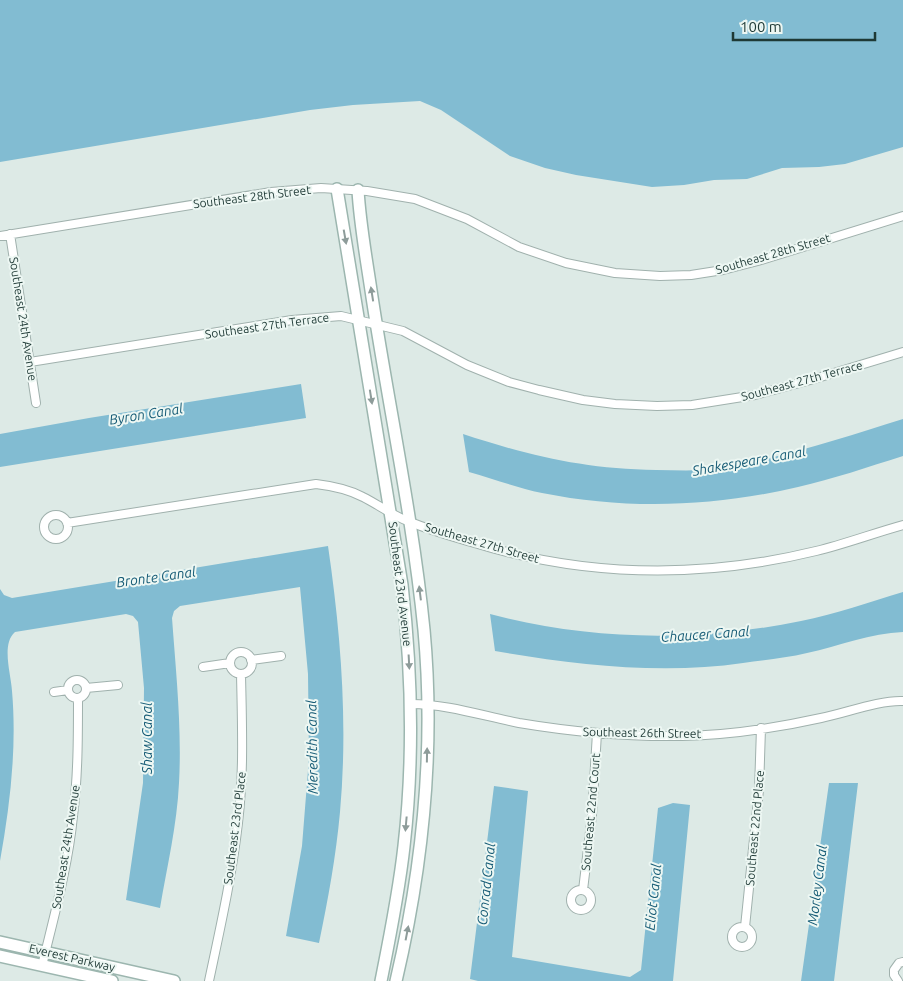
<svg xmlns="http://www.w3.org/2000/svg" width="903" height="981" font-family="Ubuntu,sans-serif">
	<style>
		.water { fill: #82bcd2 }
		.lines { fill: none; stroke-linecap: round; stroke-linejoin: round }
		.street-casing { stroke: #a0b1ad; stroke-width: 10 }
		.secondary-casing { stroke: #9cb6af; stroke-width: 14 }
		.street { stroke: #fff; stroke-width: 8 }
		.secondary { stroke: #fff; stroke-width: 11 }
		.oneway { fill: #8e9c9a }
		.labels { text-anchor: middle; stroke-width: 4; stroke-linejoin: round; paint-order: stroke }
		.street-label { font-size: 12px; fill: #1e3935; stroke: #edf7f3 }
		.water-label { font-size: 14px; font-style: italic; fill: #175c76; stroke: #edf7f3 }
	</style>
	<rect width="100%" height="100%" fill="#ddeae6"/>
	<path class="water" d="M0,0H903V147L845,164L819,167L782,168L747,179L714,180L684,185L652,187L576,175L545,168L510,156L441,110L420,101L353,105L310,110L0,162Z
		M301,384L306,418L0,467V434L89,418Z
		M903,419V456C868,467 833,479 798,487C713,507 627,510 542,493C518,488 494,479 469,472L463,434C530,456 584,469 656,470C671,470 686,471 701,470C768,463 839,439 903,419Z
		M328,546C341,635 348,723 340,812C336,856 328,900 319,943L286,936L302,846L309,758L308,674L300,587L180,606L174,611L172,618C176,673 182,728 179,783C177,825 167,867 160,908L126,900L143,783L144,688L138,622L133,616L126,614L15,632C1,644 11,674 12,691C17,748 10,805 0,861V589L4,595L12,598Z
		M903,592V632C871,633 839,646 807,653C786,658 764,660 743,663C662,675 575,665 495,651L490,614C590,641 699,642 801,621C835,614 870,602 903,592Z
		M829,783H858L834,981H801Z
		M494,786L528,791L512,957L630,977L641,970L658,808L673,803L690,805L673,981H478L470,979Z"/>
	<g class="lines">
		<defs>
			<path id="street" d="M10,234L36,403
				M0,236L271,192L321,188L367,191L415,199L467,219L519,247L566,263L615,273L660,276L691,275L723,270L758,261L903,216
				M30,362L292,320L341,316L403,331L467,365L509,382L539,390L583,400L615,404L657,406L692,405L755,395L814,379L903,352
				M44 527a12 12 0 1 1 24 0a12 12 0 1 1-24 0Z
				M67,523L316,484C333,486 348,489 363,497C379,505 393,516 410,522C430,530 451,536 471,542C584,577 701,579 816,551C845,544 874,533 903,525
				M230 663a11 11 0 1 1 22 0a11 11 0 1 1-22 0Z
				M251,660L281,656
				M203,667L230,663
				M68 689a9 9 0 1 1 18 0a9 9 0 1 1-18 0Z
				M86,688L118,685
				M54,692L68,690
				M411,704C447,704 483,716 519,723C573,732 627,737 682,736C728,735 776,728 821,718C846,713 879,700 903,701
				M571 900a10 10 0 1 1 20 0a10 10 0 1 1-20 0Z
				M583,890L592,815L597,733
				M732 937a10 10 0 1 1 20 0a10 10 0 1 1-20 0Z
				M745,927L759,790L761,728
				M42,966C54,916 68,867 73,816C78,777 78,737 78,698
				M209,981C220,929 232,876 238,823C244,773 242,724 241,674
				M898,981L894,975V970L899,963L903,962"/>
			<path id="secondary" d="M337,189L402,585C412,672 414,759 404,846C399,892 390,936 381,981
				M358,190C360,226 367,262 372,297C389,408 413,519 424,630C435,748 423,866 396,981
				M0,942L174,981
				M0,956L112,981"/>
		</defs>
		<use href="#street" class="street-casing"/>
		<use href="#secondary" class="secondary-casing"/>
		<use href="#street" class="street"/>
		<use href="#secondary" class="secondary"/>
	</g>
	<defs><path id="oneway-solid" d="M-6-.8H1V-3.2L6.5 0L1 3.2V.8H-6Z" transform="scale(1.25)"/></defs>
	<g class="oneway">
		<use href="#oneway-solid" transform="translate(345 237) rotate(80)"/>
		<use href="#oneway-solid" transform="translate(372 294) rotate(-99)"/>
		<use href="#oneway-solid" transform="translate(371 397) rotate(81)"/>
		<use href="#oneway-solid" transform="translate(420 593) rotate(-97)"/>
		<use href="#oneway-solid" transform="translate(409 662) rotate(87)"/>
		<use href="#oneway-solid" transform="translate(427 755) rotate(-89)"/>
		<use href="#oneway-solid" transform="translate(406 824) rotate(95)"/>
		<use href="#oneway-solid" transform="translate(407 933) rotate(-79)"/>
	</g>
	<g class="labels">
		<g class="street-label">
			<text transform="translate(252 197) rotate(-7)" y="4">Southeast 28th Street</text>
			<text transform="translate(773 254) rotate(-16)" y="4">Southeast 28th Street</text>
			<text transform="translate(23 319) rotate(81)" y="4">Southeast 24th Avenue</text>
			<text transform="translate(267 326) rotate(-8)" y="4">Southeast 27th Terrace</text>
			<text transform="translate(802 381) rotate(-15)" y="4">Southeast 27th Terrace</text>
			<text transform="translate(482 543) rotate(16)" y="4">Southeast 27th Street</text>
			<text transform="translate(400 584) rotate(83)" y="4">Southeast 23rd Avenue</text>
			<text transform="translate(642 733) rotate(1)" y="4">Southeast 26th Street</text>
			<text transform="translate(591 812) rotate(-85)" y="4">Southeast 22nd Court</text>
			<text transform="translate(235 828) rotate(-83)" y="4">Southeast 23rd Place</text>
			<text transform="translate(755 828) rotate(-85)" y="4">Southeast 22nd Place</text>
			<text transform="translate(66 847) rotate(-81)" y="4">Southeast 24th Avenue</text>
			<text transform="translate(72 958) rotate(13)" y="4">Everest Parkway</text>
		</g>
		<g class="water-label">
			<text transform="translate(146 414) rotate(-9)" y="5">Byron Canal</text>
			<text transform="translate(749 461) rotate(-10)" y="5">Shakespeare Canal</text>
			<text transform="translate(156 577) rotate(-8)" y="5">Bronte Canal</text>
			<text transform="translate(705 634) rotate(-4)" y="5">Chaucer Canal</text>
			<text transform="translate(147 738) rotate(-90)" y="5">Shaw Canal</text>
			<text transform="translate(312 747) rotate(-91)" y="5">Meredith Canal</text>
			<text transform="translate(486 884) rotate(-84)" y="5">Conrad Canal</text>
			<text transform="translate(817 885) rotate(-83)" y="5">Morley Canal</text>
			<text transform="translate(653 897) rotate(-84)" y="5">Eliot Canal</text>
		</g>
	</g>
	<path d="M733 32v8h142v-8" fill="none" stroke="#1e3935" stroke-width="2.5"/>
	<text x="740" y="32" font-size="15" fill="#1e3935" stroke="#edf7f3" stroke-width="4" paint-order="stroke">100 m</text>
</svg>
